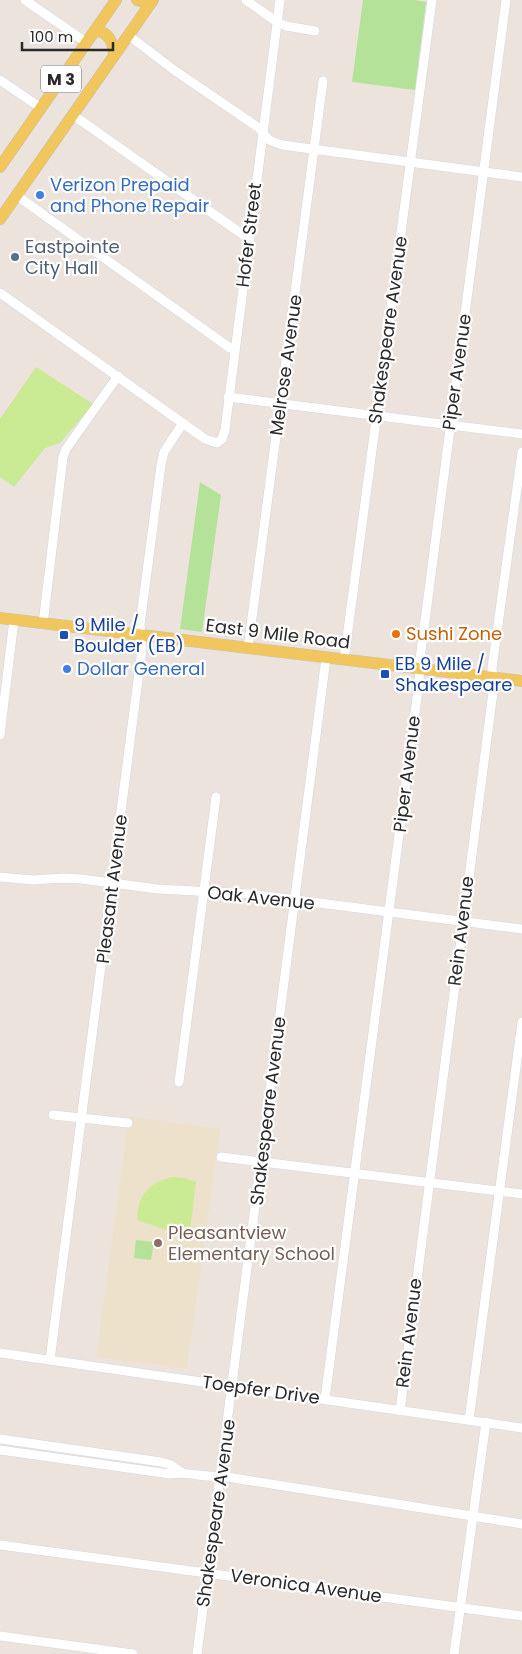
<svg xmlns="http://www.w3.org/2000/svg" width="522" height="1654" font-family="Poppins,sans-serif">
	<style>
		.education { fill: #eee1cb }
		.green { fill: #b5e299 }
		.pitch { fill: #caea94 }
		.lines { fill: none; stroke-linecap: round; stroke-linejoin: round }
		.minor-casing { stroke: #d1d5e3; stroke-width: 10 }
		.major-casing { stroke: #c3c3c3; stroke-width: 12 }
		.minor { stroke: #fff; stroke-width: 9 }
		.major { stroke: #f0c65d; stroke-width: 11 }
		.shop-dot { fill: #3f7fe0; stroke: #fff; stroke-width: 2 }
		.service-dot { fill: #5c6f8a; stroke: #fff; stroke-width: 2 }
		.food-dot { fill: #e8710a; stroke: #fff; stroke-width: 2 }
		.transit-dot { fill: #1a4fb4; stroke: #fff; stroke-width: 2 }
		.education-dot { fill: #8d6e63; stroke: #fff; stroke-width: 2 }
		.labels { text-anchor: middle; stroke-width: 4.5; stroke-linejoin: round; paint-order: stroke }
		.shield { fill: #fff; stroke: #6a6a6a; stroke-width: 1 }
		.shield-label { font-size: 16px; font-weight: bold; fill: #2a2a2a }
		.shop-label { font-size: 18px; fill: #366cbe; stroke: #fff; text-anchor: start }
		.street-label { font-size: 18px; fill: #2a2a2a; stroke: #fff }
		.service-label { font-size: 18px; fill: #4e5e75; stroke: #fff; text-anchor: start }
		.transit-label { font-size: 18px; fill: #164399; stroke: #fff; text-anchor: start }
		.food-label { font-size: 18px; fill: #c56008; stroke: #fff; text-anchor: start }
		.education-label { font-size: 18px; fill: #785e54; stroke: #fff; text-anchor: start }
	</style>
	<rect width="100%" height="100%" fill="#ece4dc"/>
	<path class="education" d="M129,1116L220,1129L187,1369L96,1357Z"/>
	<path class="green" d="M363,0H415L426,2L415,90L352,82Z
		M200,482L221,495L202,632L180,629Z
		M136,1240L154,1242L151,1260L134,1258Z"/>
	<path class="pitch" d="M36,367L93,404L60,443L45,448L14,487L0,477V419Z
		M172,1177L184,1178L196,1182L190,1230L187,1232L167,1230L137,1220C138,1195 148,1183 172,1177Z"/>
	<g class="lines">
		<defs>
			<path id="minor" d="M25,0L87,43
				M246,0L277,22L286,26L315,31
				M128,35L174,70L259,128C269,140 266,140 282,145L522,177
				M0,80L41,108
				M73,115L249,239
				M16,195L230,348L235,349
				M0,293L205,439L217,443L222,439L225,430L280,0
				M228,397L522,434
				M43,624L63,457L66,449L118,376
				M248,648L323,81
				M344,660L432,0
				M0,735L14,620
				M0,877L33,880L64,878L81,879L158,889L249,894L522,929
				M179,1082L216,797
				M53,1115L128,1123
				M221,1157L522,1194
				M0,1353L522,1428
				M50,1360L142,649L140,625L161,465L164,452L183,423
				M325,1399L419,682L420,659L506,0
				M400,1411L493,692L492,668L522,452
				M469,1420L522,1022
				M0,1439L161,1462L171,1465L181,1472
				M0,1450L170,1474C187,1471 203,1478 221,1476L522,1524
				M0,1545L522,1616
				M0,1636L133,1654
				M197,1654L326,658
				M454,1654L486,1422"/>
			<path id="major" d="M137,0L150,4
				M95,30C110,33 113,42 114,56
				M0,167L116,0
				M0,219L153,0
				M0,618L522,681"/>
		</defs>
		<use href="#minor" class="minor-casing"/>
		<use href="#major" class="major-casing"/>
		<use href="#minor" class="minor"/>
		<use href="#major" class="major"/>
	</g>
	<g class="shop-dot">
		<circle cx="40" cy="195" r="5"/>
		<circle cx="67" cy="669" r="5"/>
	</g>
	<circle class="service-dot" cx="15" cy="257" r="5"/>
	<circle class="food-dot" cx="396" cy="634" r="5"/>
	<g class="transit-dot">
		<rect x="59" y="630" width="10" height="10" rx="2.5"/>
		<rect x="380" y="669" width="10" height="10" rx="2.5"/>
	</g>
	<circle class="education-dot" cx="158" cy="1243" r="5"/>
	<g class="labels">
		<rect class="shield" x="41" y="65.5" width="40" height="27" rx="4"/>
		<g class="shield-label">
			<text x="61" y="85">M 3</text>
		</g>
		<g class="shop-label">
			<text x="50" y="191">Verizon Prepaid<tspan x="50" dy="21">and Phone Repair</tspan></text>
			<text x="77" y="675">Dollar General</text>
		</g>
		<g class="street-label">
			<text transform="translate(249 235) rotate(-83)" y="6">Hofer Street</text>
			<text transform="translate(388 330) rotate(-82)" y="6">Shakespeare Avenue</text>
			<text transform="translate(286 365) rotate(-82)" y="6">Melrose Avenue</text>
			<text transform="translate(457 372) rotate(-82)" y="6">Piper Avenue</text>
			<text transform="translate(278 634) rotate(7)" y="6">East 9 Mile Road</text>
			<text transform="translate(407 774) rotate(-83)" y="6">Piper Avenue</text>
			<text transform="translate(112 889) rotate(-83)" y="6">Pleasant Avenue</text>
			<text transform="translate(261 898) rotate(6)" y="6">Oak Avenue</text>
			<text transform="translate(461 931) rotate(-83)" y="6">Rein Avenue</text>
			<text transform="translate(268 1111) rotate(-83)" y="6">Shakespeare Avenue</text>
			<text transform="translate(409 1333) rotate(-83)" y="6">Rein Avenue</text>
			<text transform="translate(261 1390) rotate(8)" y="6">Toepfer Drive</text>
			<text transform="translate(216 1513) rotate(-82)" y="6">Shakespeare Avenue</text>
			<text transform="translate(306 1586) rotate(8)" y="6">Veronica Avenue</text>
		</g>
		<g class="service-label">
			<text x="25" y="253">Eastpointe<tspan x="25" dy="21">City Hall</tspan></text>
		</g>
		<g class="transit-label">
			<text x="74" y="631">9 Mile /<tspan x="74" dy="21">Boulder (EB)</tspan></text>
			<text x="395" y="670">EB 9 Mile /<tspan x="395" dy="21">Shakespeare</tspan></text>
		</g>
		<g class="food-label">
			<text x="406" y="640">Sushi Zone</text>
		</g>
		<g class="education-label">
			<text x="168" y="1239">Pleasantview<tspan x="168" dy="21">Elementary School</tspan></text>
		</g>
	</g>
	<path d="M22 42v8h91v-8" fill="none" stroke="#2a2a2a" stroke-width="2.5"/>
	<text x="30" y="42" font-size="15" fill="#2a2a2a" stroke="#ffffff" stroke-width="4" paint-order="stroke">100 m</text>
</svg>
